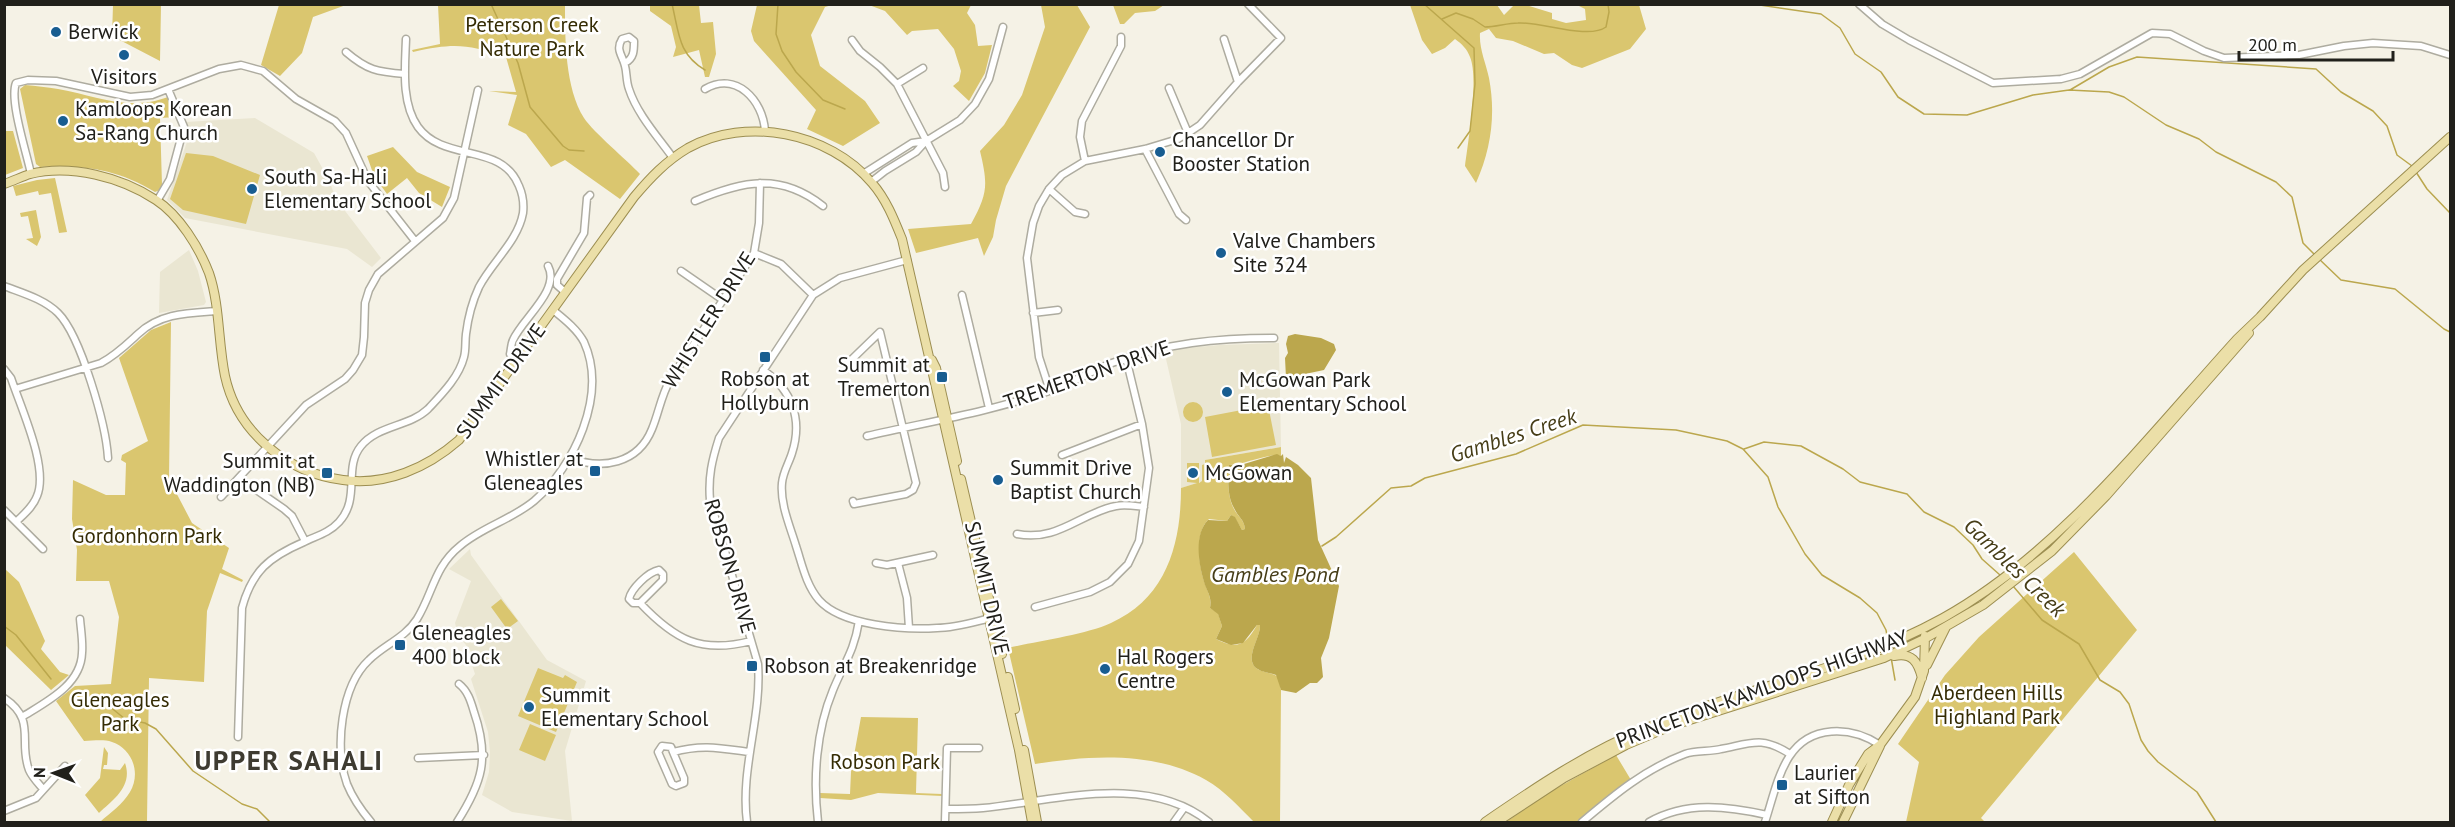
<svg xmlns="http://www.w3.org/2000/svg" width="2455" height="827" font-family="'PT Sans',sans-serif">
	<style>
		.built { fill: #eae6d2 }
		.green { fill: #dac66f }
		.water { fill: #bba74d }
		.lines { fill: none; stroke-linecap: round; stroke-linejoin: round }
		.stream { stroke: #bba74d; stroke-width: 1.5 }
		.minor-casing { stroke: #aeaca0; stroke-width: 9 }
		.major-casing { stroke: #9c8e51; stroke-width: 10 }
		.minor { stroke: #fff; stroke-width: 6 }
		.major { stroke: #ebdfa8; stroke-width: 8 }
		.poi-dot { fill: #185d91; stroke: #fff; stroke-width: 2 }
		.labels { text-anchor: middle; stroke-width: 5; stroke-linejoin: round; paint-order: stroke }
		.park-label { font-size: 21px; fill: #352c04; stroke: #fff }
		.poi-label { font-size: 21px; fill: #21201b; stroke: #fff; text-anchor: start }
		.street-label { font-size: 21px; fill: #21201b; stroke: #fff }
		.water-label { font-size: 22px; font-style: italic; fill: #463d17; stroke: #fff }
		.district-label { font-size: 27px; font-weight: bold; letter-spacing: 1.5px; fill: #3e3b31; stroke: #fff }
	</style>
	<rect width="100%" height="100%" fill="#f5f2e6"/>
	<path class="built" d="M255,118L314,153L329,180L336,199L381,258L372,267L347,249L185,218L167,200L189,136L185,122Z
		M189,250L198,271L206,302L204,305L159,313L160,272Z
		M1279,343L1281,447L1205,460L1204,481L1181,488V424L1166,359L1174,349L1220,345Z
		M470,549L471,555L547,660L586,681L565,751L572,821L512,812L482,795L489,772L490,752L488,732L471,679L475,674L472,665L473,654L458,635L455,623L471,581L449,569Z"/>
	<path class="green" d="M113,5H161L160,61L112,36Z
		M279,5H346L313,17L302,53L280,76L261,65Z
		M438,5H565C565,39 565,88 584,118C594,133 626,159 640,174L620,199L565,160L551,167L526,134L508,125L517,95L489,91L516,92L506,57C467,44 454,43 413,52L412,50L440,44Z
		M650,5H699L701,23L713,22L716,54L709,77H705L699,50L673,57L676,47L671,26L650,11Z
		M757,5H832L825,7L811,35L820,66L865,101L880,123L843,146L807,129L816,110L754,41L751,31Z
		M869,5H971L967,13L975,25L978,46L992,45L985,73L969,101L953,86L959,81L961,71L954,49L938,29L912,31L907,35L885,11Z
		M1041,5H1077L1090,27L1006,186L996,220L993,237L984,256L978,238L916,253L908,229L971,224C988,193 988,185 980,151L1004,125L1022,95L1045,27Z
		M1113,5V4L1164,5L1155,11L1135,13L1124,24H1120Z
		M1410,5H1497L1504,15L1514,5H1526L1552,13V19L1566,23L1586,20L1585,9L1577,5H1639L1646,29L1630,49L1582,68L1572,65L1554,53L1544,54L1513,41L1496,38L1489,29L1480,33C1479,49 1486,63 1489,78C1496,115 1491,149 1476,183L1465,166C1468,142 1479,78 1470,57C1467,49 1462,44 1455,39L1445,48L1432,54L1422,40Z
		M25,85C36,86 47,87 58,89C98,96 128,112 168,97L176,117L160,118L162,185L160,190L155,192C117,169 84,165 40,167L36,164L20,89Z
		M5,131H13L23,168L5,175Z
		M393,147L417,172L450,187L442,207L419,193L407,178L387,194L374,176L367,156Z
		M186,153L213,156L260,175L246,224L183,210L170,199Z
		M55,178L67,232L59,233L51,193L39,195L38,191L16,196L13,186L37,180Z
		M36,210L41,237L37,246L26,239L33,238L28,216L21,217L20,213Z
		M171,322L169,479L192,523L229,548L222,569L243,580L242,582L220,573L207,611L204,682L149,678L147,822H100C110,813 123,804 130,792C141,774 133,749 112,742C103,739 93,741 84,741L56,701L75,686L111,684L119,617L109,581H76L77,550L72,519L73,480L106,495H125L126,463L121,460L122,455L148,441L119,358L151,330Z
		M1183 412a10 10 0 1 1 20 0a10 10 0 1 1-20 0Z
		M1268,405L1276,445L1212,457L1205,417Z
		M1281,447V456C1271,452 1244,465 1229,465C1228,478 1227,496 1234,509C1238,517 1244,519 1245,529L1242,530L1235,518L1231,515L1227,521L1209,519C1194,532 1199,565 1204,581C1207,591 1212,597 1210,608L1218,613L1222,626L1216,639C1237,650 1246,645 1257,625H1260C1261,637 1245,657 1255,667C1261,673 1272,672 1278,677L1281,690L1280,822H1254C1239,807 1225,791 1206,780C1155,751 1090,755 1035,764L1008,648C1037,641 1085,635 1111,623C1166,598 1181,545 1181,488L1197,483L1187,482V463H1199V483L1202,481V465L1205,464V460Z
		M2074,552L2137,630L1981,818L1985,822H1906L1919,762L1898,744L1945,675L1979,637Z
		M5,569L19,582L45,641L41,649L60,672L69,675L51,690L5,645Z
		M501,599L518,621L507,629L491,607Z
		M538,668L563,678L565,675L577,682L556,732L518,716Z
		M861,717L918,718L916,793L942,794V796L878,793L851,800L820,798V793L850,794L851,772Z
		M530,724L556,735L545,761L519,750Z
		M104,747L108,753L107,765H104L103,769L120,770L125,763C133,786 114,799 99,813L85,795L100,778Z
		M1616,755L1631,780L1581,822H1506L1548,793Z"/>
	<path class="water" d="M1295,334L1321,338L1334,344L1336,350L1324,370L1286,378L1285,358L1288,353L1286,344L1288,336Z
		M1277,454L1281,456L1283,454L1284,463L1286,457L1298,465L1311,478L1318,540L1339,586L1329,638L1321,658L1323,677L1317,683H1310L1296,693L1281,690L1276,675C1270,673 1261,672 1256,668C1244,658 1261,637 1260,625H1257L1243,643L1231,645L1216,639L1222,626L1218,614L1210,608C1212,598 1208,593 1205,585C1199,567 1193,535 1208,520L1227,521L1231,515L1235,517L1242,530L1245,529C1244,519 1238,517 1234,508C1227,496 1228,478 1229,465L1244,464Z"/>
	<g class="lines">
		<path class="stream" d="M491,4L518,63L530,107L563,146L569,150L584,151
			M672,4C679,33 678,54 705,70
			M778,4L776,34L782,51L796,72L823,100L845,109
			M1424,4L1474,48L1475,84L1470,131L1458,148
			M1753,4L1821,14L1840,28L1855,54L1881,72L1898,97L1924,114L1967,115L2033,95L2069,90L2109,92L2124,97L2166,125L2199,139L2216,152L2276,182L2292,197L2303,243L2315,255
			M1442,19L1456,13L1473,19L1485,27C1496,27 1507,23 1518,23C1540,21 1588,40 1606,27L1609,12L1608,4
			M2070,90L2109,67L2137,57L2316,69L2341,92L2373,111L2387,126L2397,155L2412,166
			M2416,172L2427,189L2450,213
			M2318,258L2341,280L2395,289L2444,329L2450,332
			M1744,449L1764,442L1801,446L1843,469L1860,482L1907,494L1924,512L1954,527L1973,545L1982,559L2000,575
			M1322,546L1336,537L1391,488L1411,486L1425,478L1516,454L1583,425L1676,430L1727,441L1743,449L1768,477L1778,507L1805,554L1822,575L1860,598L1877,613L1886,630L1888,641
			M2013,586L2042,620L2079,644L2100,680L2120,692L2129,704L2141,740L2148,751L2158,762L2197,792L2216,822
			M4,626L16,635L51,679
			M1891,657L1895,680
			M79,704L103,701L125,719L145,723L156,729L193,771L242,804L257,809L270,822"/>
		<defs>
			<path id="minor" d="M1859,4L1882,24L1909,40L1993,83L2061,79L2080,74L2152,33L2170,34L2204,51L2224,58L2299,55L2344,46L2373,43L2421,46L2450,55
				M1224,39L1238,82
				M852,40L860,51L880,67L897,84L943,173L945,187
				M346,52C367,70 377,72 405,74
				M625,63C634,58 634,51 634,41L629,37L622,39C615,50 623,56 625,66C627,73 626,81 629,89C637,114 658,137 673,158
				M897,84L923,68
				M1169,88L1188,133
				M705,89C736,71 763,100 765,131
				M1145,149L1179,214L1186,220
				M1085,161L1080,137L1082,121L1121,46V37
				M31,174C27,154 9,100 16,83L28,80L56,81L130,97L152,95L219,69L241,65L263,71L296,99L335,121L346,133L368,181L415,241
				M863,174L912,143L926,141
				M871,182L885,171L916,152L926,141L960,120L975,104L989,79L1003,27
				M1049,189L1075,212L1085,214
				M157,201L170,179L184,127L168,89
				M695,201C742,181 780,172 823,206
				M754,253L781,264L813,295
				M681,271L723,300
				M4,286C22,293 44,299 58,313C81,336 106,425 108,458
				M565,292L557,285V279L584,233L587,198L590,195
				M962,295L989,408
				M1033,313L1058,310
				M516,361L510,354C511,350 511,344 513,340C522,319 561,290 548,266
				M848,363L880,332L916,483L913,490L906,494L854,504L853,501
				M4,369L11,378C21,408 49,468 37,496C33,507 24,514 16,522
				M763,370C792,390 803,419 792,453C789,463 783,472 782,483C780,504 790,526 796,546C802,564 806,585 819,600C842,626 905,630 937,628C955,628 974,622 991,618
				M15,389L101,363C116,355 126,345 138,334C160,313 188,313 217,311
				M1050,391L1039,357L1027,258L1033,223L1039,206L1049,189L1062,175L1085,161L1145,149L1178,139L1188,133L1200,125L1238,82L1281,38L1248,4
				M867,436C927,422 990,412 1049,391C1071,384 1091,371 1112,363C1165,343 1218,338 1274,338
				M1062,455L1142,424
				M570,458C602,470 638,464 652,429C659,412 661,396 670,380L754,253L759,223L760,183
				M239,478L284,509L292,516L305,541
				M221,497L306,405L345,379L353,370L362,355L364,337L365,303L369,290L378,274L443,218L454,198L478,90
				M4,510L43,549
				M1017,534C1058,542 1080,513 1116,506C1125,504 1135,506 1144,507
				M876,563L887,565L933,555
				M898,563L907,598L909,628
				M640,603L663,580V574L659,570C648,572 631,589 629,599L633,603H640C675,640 701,654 751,641
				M1035,607L1090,592L1110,582L1128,564L1139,541L1149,468L1142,424L1126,358
				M4,698C37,720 18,741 29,770C32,777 38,783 43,789
				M22,717C46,702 81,685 82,653C83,642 81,631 80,619
				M238,737L242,608C252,571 269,557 304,542C316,536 329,533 339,522C361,498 343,468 361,446C378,425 409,427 428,409C442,394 459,377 464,357C466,350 465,342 466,334C468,318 472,302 479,287C492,262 518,241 523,213C524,204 523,195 519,186C502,142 444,163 418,127C401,103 405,67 406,39
				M673,752L684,778V783L676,786L672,784L658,752L662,746L671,747L673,752C702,744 720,748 749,752
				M418,758L484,755
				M946,809C958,809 971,809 983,808C1054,801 1147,772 1209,822
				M4,811L36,798L65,766
				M371,822C361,810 353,799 347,784C334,749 341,686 369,660C384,645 405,638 417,619C433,593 434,567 460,546C482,527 511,520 534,501C574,467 608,395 584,342C577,329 564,319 553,310
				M457,822C482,783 490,758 474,712C471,702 468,691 459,684
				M747,822C740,769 762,717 758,664L710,500C708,477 712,460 719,438L813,295L840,278L907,260
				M818,822C813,779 816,731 833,690C844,663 854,652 859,621
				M945,822L947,748H979
				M1174,822L1184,808
				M1582,822C1614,795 1645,769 1685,754C1696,750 1710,752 1721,749C1752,743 1762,736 1790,754
				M1649,822C1686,801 1727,806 1767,815
				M1765,822C1772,801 1777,776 1789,757C1810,724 1851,726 1880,745"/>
			<path id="major" d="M4,184C13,181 21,177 30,174C71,164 121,177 156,200C179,215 199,247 209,273C220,305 218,342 225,376C237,432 287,473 343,480C386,486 427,468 459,440L634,197C650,178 666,161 688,148C746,116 829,132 872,183C886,199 894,219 902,239L1019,750L1032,822
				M932,360L936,368L957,461
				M961,479L1002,654
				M1894,656C1912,652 1918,662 1922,678
				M1927,665L1946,627
				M1008,677L1015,709
				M1024,750L1037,822
				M1485,822C1536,787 1588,752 1647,728C1744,688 1849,670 1943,618C2059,553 2148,437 2237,339L2260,317L2303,270L2450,137
				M1497,822L1564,778L1626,745L1671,726L1884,658L1926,638L1983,605L2052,551L2106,496L2249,333
				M1832,822L1849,785L1868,754L1880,745L1915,697L1924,671L1925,636
				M1843,822L1880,746"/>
		</defs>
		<use href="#minor" class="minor-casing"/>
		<use href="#major" class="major-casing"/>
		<use href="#minor" class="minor"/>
		<use href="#major" class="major"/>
	</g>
	<g class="poi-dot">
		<circle cx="56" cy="32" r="6"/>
		<circle cx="124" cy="55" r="6"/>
		<circle cx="63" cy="121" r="6"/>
		<circle cx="1160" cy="152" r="6"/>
		<circle cx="252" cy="189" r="6"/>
		<circle cx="1221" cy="253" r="6"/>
		<rect x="759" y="351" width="12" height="12" rx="3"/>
		<rect x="936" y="371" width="12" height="12" rx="3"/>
		<circle cx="1227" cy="392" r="6"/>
		<rect x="589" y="465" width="12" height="12" rx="3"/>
		<rect x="321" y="467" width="12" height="12" rx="3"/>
		<circle cx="1193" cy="473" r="6"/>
		<circle cx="998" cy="480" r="6"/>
		<rect x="394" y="639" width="12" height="12" rx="3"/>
		<rect x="746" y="660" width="12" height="12" rx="3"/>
		<circle cx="1105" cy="669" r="6"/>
		<circle cx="529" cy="707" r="6"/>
		<rect x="1776" y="779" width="12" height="12" rx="3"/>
	</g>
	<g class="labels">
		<g class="park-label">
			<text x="532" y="32">Peterson Creek<tspan x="532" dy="24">Nature Park</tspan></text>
			<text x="147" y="543">Gordonhorn Park</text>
			<text x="1997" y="700">Aberdeen Hills<tspan x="1997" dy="24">Highland Park</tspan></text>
			<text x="120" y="707">Gleneagles<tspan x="120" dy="24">Park</tspan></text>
			<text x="885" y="769">Robson Park</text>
		</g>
		<g class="poi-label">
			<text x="68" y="39">Berwick</text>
			<text x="124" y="84" text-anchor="middle">Visitors</text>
			<text x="75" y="116">Kamloops Korean<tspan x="75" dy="24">Sa-Rang Church</tspan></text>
			<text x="1172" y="147">Chancellor Dr<tspan x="1172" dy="24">Booster Station</tspan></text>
			<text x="264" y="184">South Sa-Hali<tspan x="264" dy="24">Elementary School</tspan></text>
			<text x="1233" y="248">Valve Chambers<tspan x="1233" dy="24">Site 324</tspan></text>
			<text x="930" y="372" text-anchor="end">Summit at<tspan x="930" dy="24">Tremerton</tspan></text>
			<text x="765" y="386" text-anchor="middle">Robson at<tspan x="765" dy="24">Hollyburn</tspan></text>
			<text x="1239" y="387">McGowan Park<tspan x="1239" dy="24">Elementary School</tspan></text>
			<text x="583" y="466" text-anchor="end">Whistler at<tspan x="583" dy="24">Gleneagles</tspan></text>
			<text x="315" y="468" text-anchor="end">Summit at<tspan x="315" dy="24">Waddington (NB)</tspan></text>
			<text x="1010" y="475">Summit Drive<tspan x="1010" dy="24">Baptist Church</tspan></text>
			<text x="1205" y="480">McGowan</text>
			<text x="412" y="640">Gleneagles<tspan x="412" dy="24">400 block</tspan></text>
			<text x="1117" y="664">Hal Rogers<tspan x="1117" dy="24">Centre</tspan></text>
			<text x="764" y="673">Robson at Breakenridge</text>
			<text x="541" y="702">Summit<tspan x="541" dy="24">Elementary School</tspan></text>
			<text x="1794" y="780">Laurier<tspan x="1794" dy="24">at Sifton</tspan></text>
		</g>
		<g class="street-label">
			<text transform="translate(709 320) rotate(-58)" y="7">WHISTLER DRIVE</text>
			<text transform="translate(1087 375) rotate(-19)" y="7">TREMERTON DRIVE</text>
			<text transform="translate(501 381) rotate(-54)" y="7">SUMMIT DRIVE</text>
			<text transform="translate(730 566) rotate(74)" y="7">ROBSON DRIVE</text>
			<text transform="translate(987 588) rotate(77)" y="7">SUMMIT DRIVE</text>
			<text transform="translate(1762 689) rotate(-20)" y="7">PRINCETON-KAMLOOPS HIGHWAY</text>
		</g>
		<g class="water-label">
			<text transform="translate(1513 435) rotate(-18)" y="8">Gambles Creek</text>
			<text transform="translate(2015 567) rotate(44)" y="8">Gambles Creek</text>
			<text x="1275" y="582">Gambles Pond</text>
		</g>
		<g class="district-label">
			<text x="289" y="770">UPPER SAHALI</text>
		</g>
	</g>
	<rect width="2455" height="827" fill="none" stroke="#21201b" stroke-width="12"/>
	<g transform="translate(54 773) rotate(271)" stroke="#ffffff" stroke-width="4.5" paint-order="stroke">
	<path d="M0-4.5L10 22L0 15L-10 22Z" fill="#21201b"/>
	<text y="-9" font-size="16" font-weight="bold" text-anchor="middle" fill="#21201b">N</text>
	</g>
	<path d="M2239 51v9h154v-9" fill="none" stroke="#21201b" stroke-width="3"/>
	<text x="2248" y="51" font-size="18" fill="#21201b" stroke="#ffffff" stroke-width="4.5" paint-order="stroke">200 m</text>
</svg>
